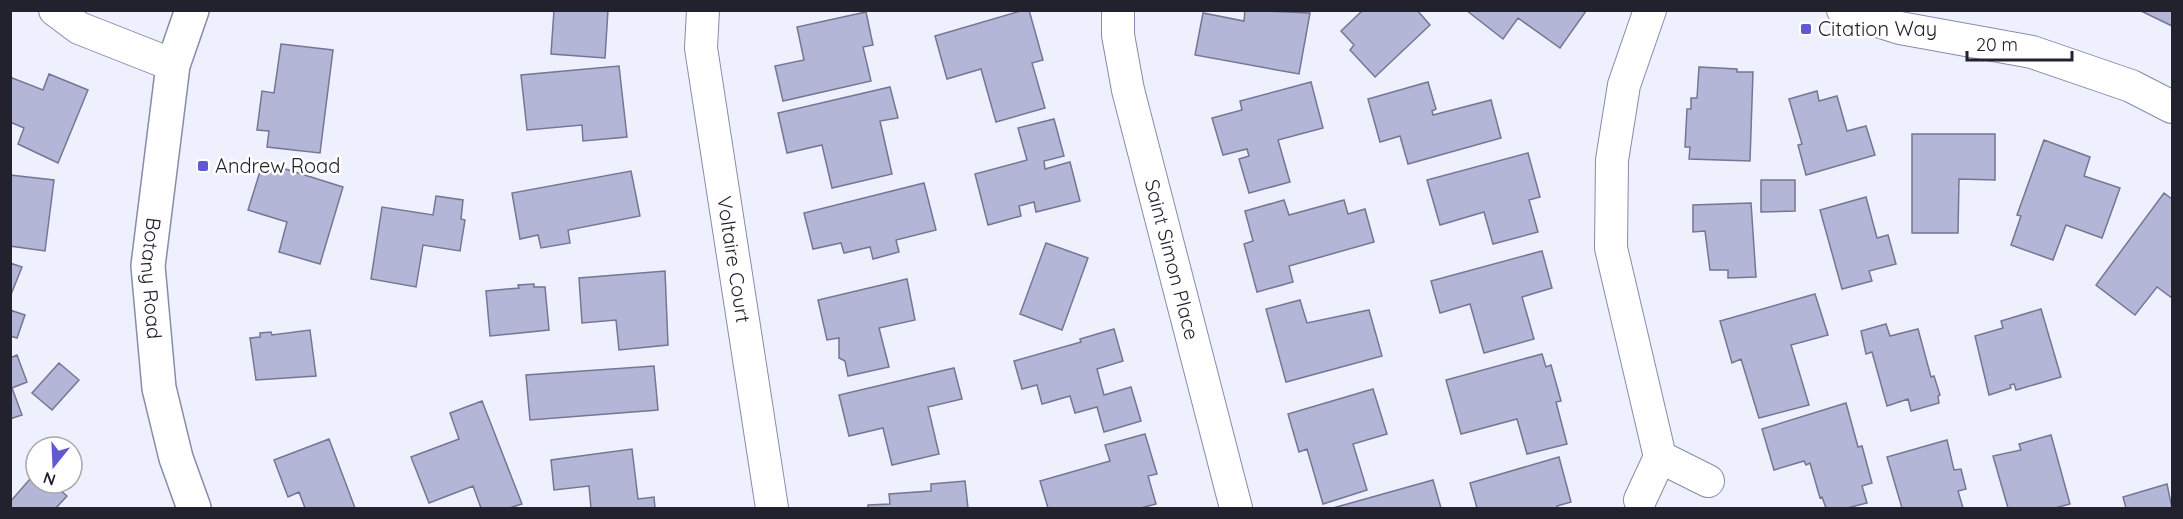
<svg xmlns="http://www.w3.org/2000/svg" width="2183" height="519" font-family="Quicksand,sans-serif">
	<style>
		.building { fill: #b3b6d6; stroke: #747693; stroke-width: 1.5 }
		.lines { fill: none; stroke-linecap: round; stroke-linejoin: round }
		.street-casing { stroke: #888ba9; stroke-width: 34 }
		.secondary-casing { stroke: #888ba9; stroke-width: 36 }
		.street { stroke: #fff; stroke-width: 32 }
		.secondary { stroke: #fff; stroke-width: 33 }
		.poi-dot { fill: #6259d1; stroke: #fff; stroke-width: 2 }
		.labels { text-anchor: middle; stroke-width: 5; stroke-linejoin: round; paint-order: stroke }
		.poi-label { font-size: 20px; fill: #22222e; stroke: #fff; text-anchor: start }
		.street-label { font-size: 20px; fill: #22222e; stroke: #fff }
	</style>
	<rect width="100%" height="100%" fill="#eff0fe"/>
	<path class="building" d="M554,10H608L605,58L551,54Z
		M1024,10H1029L1043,60L1032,63L1045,108L996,122L981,69L947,79L935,36Z
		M1245,10L1310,13L1299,74L1195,55L1203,13L1244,21Z
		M1363,10H1417L1430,25L1375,77L1350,50L1354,45L1341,31Z
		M1466,10H1586V11L1560,48L1518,18L1503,39Z
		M2139,10H2172V26Z
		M866,12L873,45L863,47L871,81L783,101L775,66L804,60L797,27Z
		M281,44L333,50L320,153L267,147L269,131L257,130L262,91L274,93Z
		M619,66L627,137L583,141L582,125L527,130L521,75Z
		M1699,67L1737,69V72H1753L1750,161L1689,159L1690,147H1685L1687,109H1691V98H1697Z
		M49,74L88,90L58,163L18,144L24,128L10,122V77L43,90Z
		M1311,82L1323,128L1278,140L1290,182L1249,193L1239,159L1249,156L1247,149L1223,155L1212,118L1242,110L1240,101Z
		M1428,82L1436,109L1432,111L1433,115L1491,100L1501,138L1408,164L1400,136L1380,142L1368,99Z
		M890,87L898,118L880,121L892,174L832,188L822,145L787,153L778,113Z
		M1817,91L1819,101L1837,96L1847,131L1866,126L1875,155L1806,175L1798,145L1802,144L1789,99Z
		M1054,119L1064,156L1044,161L1045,169L1070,162L1080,201L1036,212L1034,202L1019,206L1021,216L988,225L975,174L1027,160L1018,128Z
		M1912,134H1995V180L1959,179L1958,233H1912Z
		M2044,140L2090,157L2084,176L2120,188L2102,238L2066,225L2053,260L2011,245L2021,216L2017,215Z
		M1528,153L1540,197L1529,200L1538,232L1493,244L1484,212L1440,225L1427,180Z
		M263,162L343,187L320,264L279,252L287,222L248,210Z
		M631,171L640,216L568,230L570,243L541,248L538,235L520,239L512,193Z
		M10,175L54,180L45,251L10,246Z
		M1761,180H1795V211L1761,212Z
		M924,183L936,230L896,240L899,252L873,259L870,247L844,253L841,243L813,249L804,213Z
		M2164,193L2172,199V298L2157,287L2135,315L2096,285Z
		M436,196L463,200L461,219L465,220L460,251L423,245L416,287L371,279L382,207L433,215Z
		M1866,197L1877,238L1888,235L1896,264L1869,271L1872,281L1842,289L1820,210Z
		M1284,200L1289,215L1344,200L1348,214L1365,209L1374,242L1289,266L1293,282L1257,292L1244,244L1253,241L1245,211Z
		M1751,203L1756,277L1728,278V270H1710L1705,231L1693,232V205Z
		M1046,243L1088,258L1062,330L1020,314Z
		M1542,251L1552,288L1522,297L1534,339L1484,353L1470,304L1440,313L1431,281Z
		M10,263L22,267L10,297Z
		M665,271L668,345L619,350L616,320L582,323L579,278Z
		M907,279L915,320L879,328L889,367L848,376L845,361L839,358V338L827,340L818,300Z
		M534,284V287H545L549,330L490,336L486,291L519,288L518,285Z
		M1815,294L1828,335L1791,345L1809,405L1759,418L1741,359L1732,363L1720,321Z
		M1300,300L1307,323L1369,310L1382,356L1286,382L1266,309Z
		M2041,309L2061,377L2016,390L2014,384L2010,385L2011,388L1989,395L1975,336L2003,328L2001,321Z
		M10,310L25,315L17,338L10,336Z
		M1886,324L1890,336L1918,329L1931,377L1934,376L1940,395L1938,396L1939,403L1911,411L1908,399L1887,406L1872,352L1866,354L1861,331Z
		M1114,329L1123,361L1097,369L1104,395L1131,387L1141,421L1104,432L1097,407L1075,413L1070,396L1042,404L1037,385L1022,389L1014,361L1081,342L1080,339Z
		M310,330L316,376L256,380L250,338L260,337V333L271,332L272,335Z
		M1542,354L1546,367L1551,365L1561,401L1556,402L1567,444L1527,454L1517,419L1461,434L1446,380Z
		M17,355L27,382L12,388L22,415L10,419V358Z
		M59,363L79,380L52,410L32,393Z
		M654,366L658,410L530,420L526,375Z
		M954,368L962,399L928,407L939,454L892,465L883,428L849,436L839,395Z
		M1373,389L1387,434L1353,444L1367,490L1323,504L1307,449L1299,452L1288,414Z
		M482,401L522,504L509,508H481L473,486L429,503L411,457L459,439L450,413Z
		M1846,403L1858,447L1862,446L1872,483L1862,486L1867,503L1847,508H1826L1822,497L1820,498L1810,463L1806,465L1804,461L1774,470L1762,429Z
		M1145,434L1157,474L1148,476L1156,504L1141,508H1048L1040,481L1110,461L1105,445Z
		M2051,435L2070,504L2055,508H2008L1993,456L2021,450L2019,444Z
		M329,439L355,508H305L299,492L288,497L274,460Z
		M1947,440L1954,470L1961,469L1966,489L1958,491L1963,508H1902L1887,457Z
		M632,449L638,499L654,497L655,508H591L589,486L554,490L551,460Z
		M1559,457L1571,502L1557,506L1558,508H1477L1470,483Z
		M36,472V483H52L67,496L56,508H10V502Z
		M1433,480L1441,508H1333Z
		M965,481L968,508H868V505L890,504L889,494L931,491V484Z
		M2167,484L2172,508H2126L2123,497Z"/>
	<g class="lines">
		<defs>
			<g id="street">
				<path d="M55,10L79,28L173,65"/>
				<path id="s1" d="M703,10L701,48L772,508"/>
				<path id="s2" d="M1118,10V35L1128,90L1236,508"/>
				<path d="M1843,10L1900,28L2032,52L2131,86L2172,107"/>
				<path d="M1660,457L1708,481"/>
				<path d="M1640,500L1660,457L1611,248L1612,160L1624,85L1650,10"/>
			</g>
			<g id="secondary">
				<path id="s3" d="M192,10L173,65L148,266L159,388L176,458L194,508"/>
			</g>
		</defs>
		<use href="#street" class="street-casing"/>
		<use href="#secondary" class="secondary-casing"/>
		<use href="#street" class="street"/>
		<use href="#secondary" class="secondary"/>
	</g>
	<g class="poi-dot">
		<rect x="1800" y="23" width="12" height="12" rx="3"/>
		<rect x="197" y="160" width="12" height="12" rx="3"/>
	</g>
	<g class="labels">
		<g class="poi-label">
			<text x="1818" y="36">Citation Way</text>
			<text x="215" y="173">Andrew Road</text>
		</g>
		<g class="street-label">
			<text dy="7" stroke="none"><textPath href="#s1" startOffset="252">Voltaire Court</textPath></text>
			<text dy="7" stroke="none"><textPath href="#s2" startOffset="256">Saint Simon Place</textPath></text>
			<text dy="7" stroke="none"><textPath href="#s3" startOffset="273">Botany Road</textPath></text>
		</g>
	</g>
	<rect width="2183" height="519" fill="none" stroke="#22222e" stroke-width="24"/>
	<g transform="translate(54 465) rotate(198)"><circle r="28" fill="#ffffff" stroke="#a7a7ab" stroke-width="1.5"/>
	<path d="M0-4.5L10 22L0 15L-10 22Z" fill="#6259d1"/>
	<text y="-9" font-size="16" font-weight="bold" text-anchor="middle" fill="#22222e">N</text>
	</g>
	<path d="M1967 51v9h105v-9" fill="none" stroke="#22222e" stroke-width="3"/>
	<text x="1976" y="51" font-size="18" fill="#22222e" stroke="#ffffff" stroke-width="4.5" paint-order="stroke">20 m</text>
</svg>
